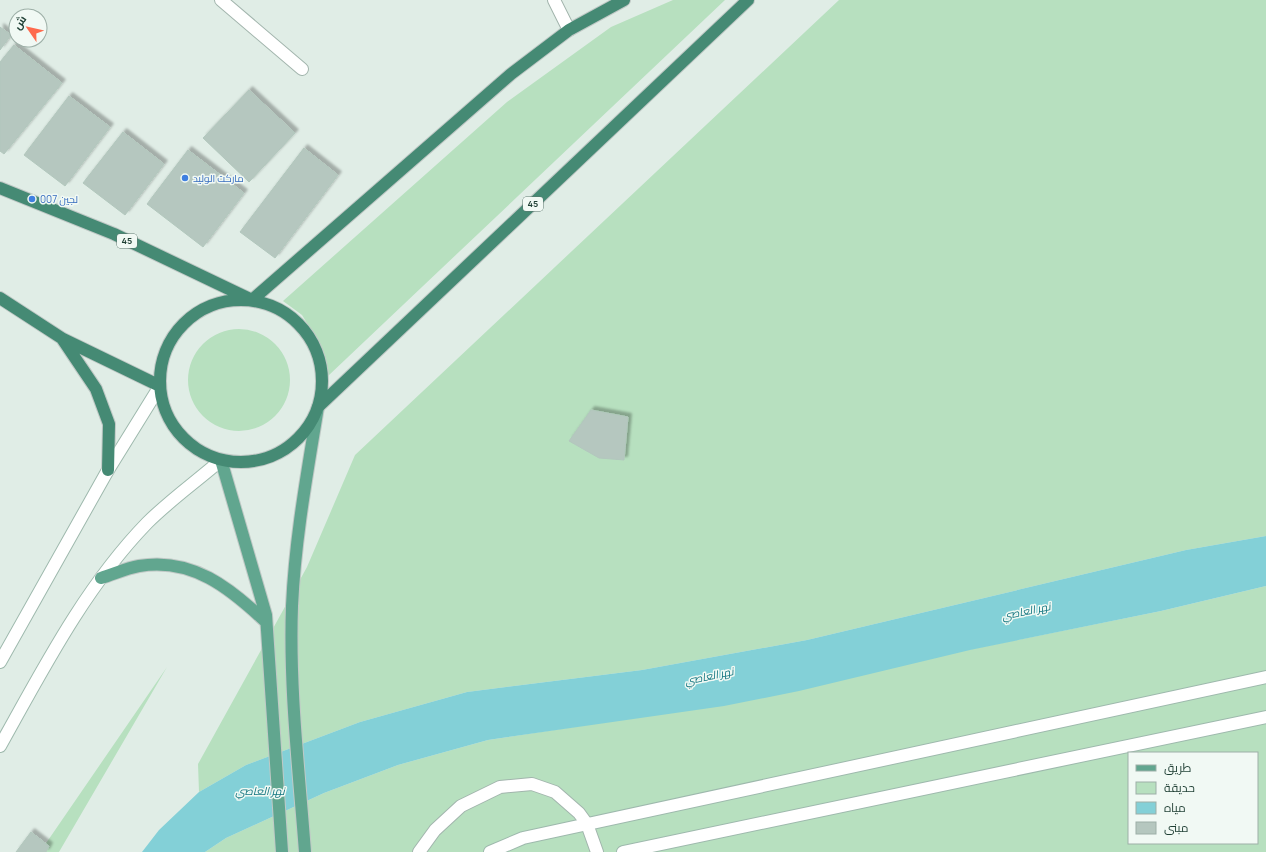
<svg xmlns="http://www.w3.org/2000/svg" width="1266" height="852" font-family="Manrope,Cairo,sans-serif">
	<style>
		.green { fill: #b7e0bf; fill-rule: evenodd }
		.water { fill: #83d0d7 }
		.building { fill: #b5c7bf; stroke: #b2c7bd; filter: url(#shadow) }
		.lines { fill: none; stroke-linecap: round; stroke-linejoin: round }
		.service-casing { stroke: #a2b5ad; stroke-width: 14 }
		.minor-casing { stroke: #a2b5ad; stroke-width: 14 }
		.secondary-casing { stroke: #9eb9ad; stroke-width: 14 }
		.primary-casing { stroke: #c0c9c6; stroke-width: 14 }
		.trunk-casing { stroke: #c0c9c6; stroke-width: 14 }
		.service { stroke: #fff; stroke-width: 12 }
		.minor { stroke: #fff; stroke-width: 12 }
		.secondary { stroke: #fff; stroke-width: 12 }
		.primary { stroke: #61a68f; stroke-width: 12 }
		.trunk { stroke: #458a74; stroke-width: 12 }
		.shop-dot { fill: #3f7fe0; stroke: #f1f9f4; stroke-width: 1.5 }
		.labels { text-anchor: middle; stroke-width: 3; stroke-linejoin: round; paint-order: stroke }
		.shield { fill: #f1f9f4; stroke: #5e776e; stroke-width: 1 }
		.shield-label { font-size: 9px; font-weight: bold; fill: #1f3f34 }
		.shop-label { font-size: 10px; fill: #366cbe; stroke: #f1f9f4; text-anchor: start }
		.water-label { font-size: 11px; font-style: italic; fill: #147680; stroke: #f1f9f4 }
	</style>
	<defs>
		<filter id="shadow"><feDropShadow dx="3.5" dy="-3.5" stdDeviation="1" flood-color="#0004"/></filter>
	</defs>
	<rect width="100%" height="100%" fill="#e0ede6"/>
	<path class="green" d="M673,0H725L328,376L319,343L302,315L283,301L507,102L611,27Z
		M839,0H1266V536L1186,550L807,640L642,670L467,692L360,722L246,765L199,792L198,764L307,567L355,455Z
		M188 380a51 51 0 1 1 102 0a51 51 0 1 1-102 0Z
		M1266,586V852H205L226,838L324,793L398,765L488,740L619,720L1161,611ZM1129,753H1257V843H1129Z
		M167,667L59,852H40Z"/>
	<path class="water" d="M1266,536V586L1161,611L970,650L799,691L724,706L488,740L398,765L324,793L226,838L205,852H142L159,830L199,792L246,765L360,722L467,692L642,670L807,640L1186,550Z"/>
	<path class="building" d="M0,27L11,35L0,50Z
		M14,45L62,83L4,154L0,151V62Z
		M249,90L295,133L249,182L203,138Z
		M69,96L110,127L65,186L24,155Z
		M123,132L164,164L125,215L83,183Z
		M304,148L338,175L275,258L240,232Z
		M188,150L244,193L203,247L147,204Z
		M591,410L628,417L624,460L599,458L569,441Z
		M31,832L49,846L46,852H16Z"/>
	<g class="lines">
		<defs>
			<path id="service" d="M419,852L435,830L461,806L500,787L532,784L555,792L579,813L587,824L597,852"/>
			<path id="minor" d="M221,0L302,69
				M554,0L569,30"/>
			<path id="secondary" d="M0,662L108,470L160,386
				M0,746C43,669 85,587 147,523C170,500 197,481 221,460
				M490,852L523,838L1266,677
				M623,852L1266,717"/>
			<path id="primary" d="M221,460L266,615L282,852
				M101,578C114,574 127,568 139,566C192,557 230,588 266,622
				M305,852C299,771 289,688 292,606C295,539 307,474 318,407"/>
			<path id="trunk" d="M0,188L114,234L252,300L511,74L569,30L624,0
				M0,298L63,339L160,386
				M160 381a81 81 0 1 1 162 0a81 81 0 1 1-162 0Z
				M63,340L96,389L109,424L108,470
				M318,407L748,0"/>
		</defs>
		<use href="#service" class="service-casing"/>
		<use href="#minor" class="minor-casing"/>
		<use href="#secondary" class="secondary-casing"/>
		<use href="#primary" class="primary-casing"/>
		<use href="#trunk" class="trunk-casing"/>
		<use href="#service" class="service"/>
		<use href="#minor" class="minor"/>
		<use href="#secondary" class="secondary"/>
		<use href="#primary" class="primary"/>
		<use href="#trunk" class="trunk"/>
	</g>
	<g class="shop-dot">
		<circle cx="185" cy="178" r="4"/>
		<circle cx="32" cy="199" r="4"/>
	</g>
	<g class="labels">
		<g class="shield">
			<rect x="523" y="197" width="20" height="14" rx="3"/>
			<rect x="117" y="234" width="20" height="14" rx="3"/>
		</g>
		<g class="shield-label">
			<text x="533" y="207">45</text>
			<text x="127" y="244">45</text>
		</g>
		<g class="shop-label">
			<text x="193" y="182">ماركت الوليد</text>
			<text x="40" y="203">لجين 007</text>
		</g>
		<g class="water-label">
			<text transform="translate(1026 611) rotate(-12)" y="4">نهر العاصي</text>
			<text transform="translate(709 676) rotate(-12)" y="4">نهر العاصي</text>
			<text x="260" y="795">نهر العاصي</text>
		</g>
	</g>
	<rect x="1128" y="752" width="130" height="92" fill="#f1f9f4" stroke="#9dafa7"/>
	<rect x="1136" y="765" width="20" height="6" fill="#61a68f" stroke="#9dafa7"/>
	<text x="1164" y="772" font-size="12" fill="#1f3f34">طريق</text>
	<rect x="1136" y="782" width="20" height="12" fill="#b7e0bf" stroke="#9dafa7"/>
	<text x="1164" y="792" font-size="12" fill="#1f3f34">حديقة</text>
	<rect x="1136" y="802" width="20" height="12" fill="#83d0d7" stroke="#9dafa7"/>
	<text x="1164" y="812" font-size="12" fill="#1f3f34">مياه</text>
	<rect x="1136" y="822" width="20" height="12" fill="#b5c7bf" stroke="#9dafa7"/>
	<text x="1164" y="832" font-size="12" fill="#1f3f34">مبنى</text>
	<g transform="translate(28 28) rotate(304)"><circle r="19" fill="#f1f9f4" stroke="#9dafa7"/>
	<path d="M0-3L7 15L0 10L-7 15Z" fill="#fe6a4d"/>
	<text y="-6" font-size="11" font-weight="bold" text-anchor="middle" fill="#1f3f34">ش</text>
	</g>
</svg>
